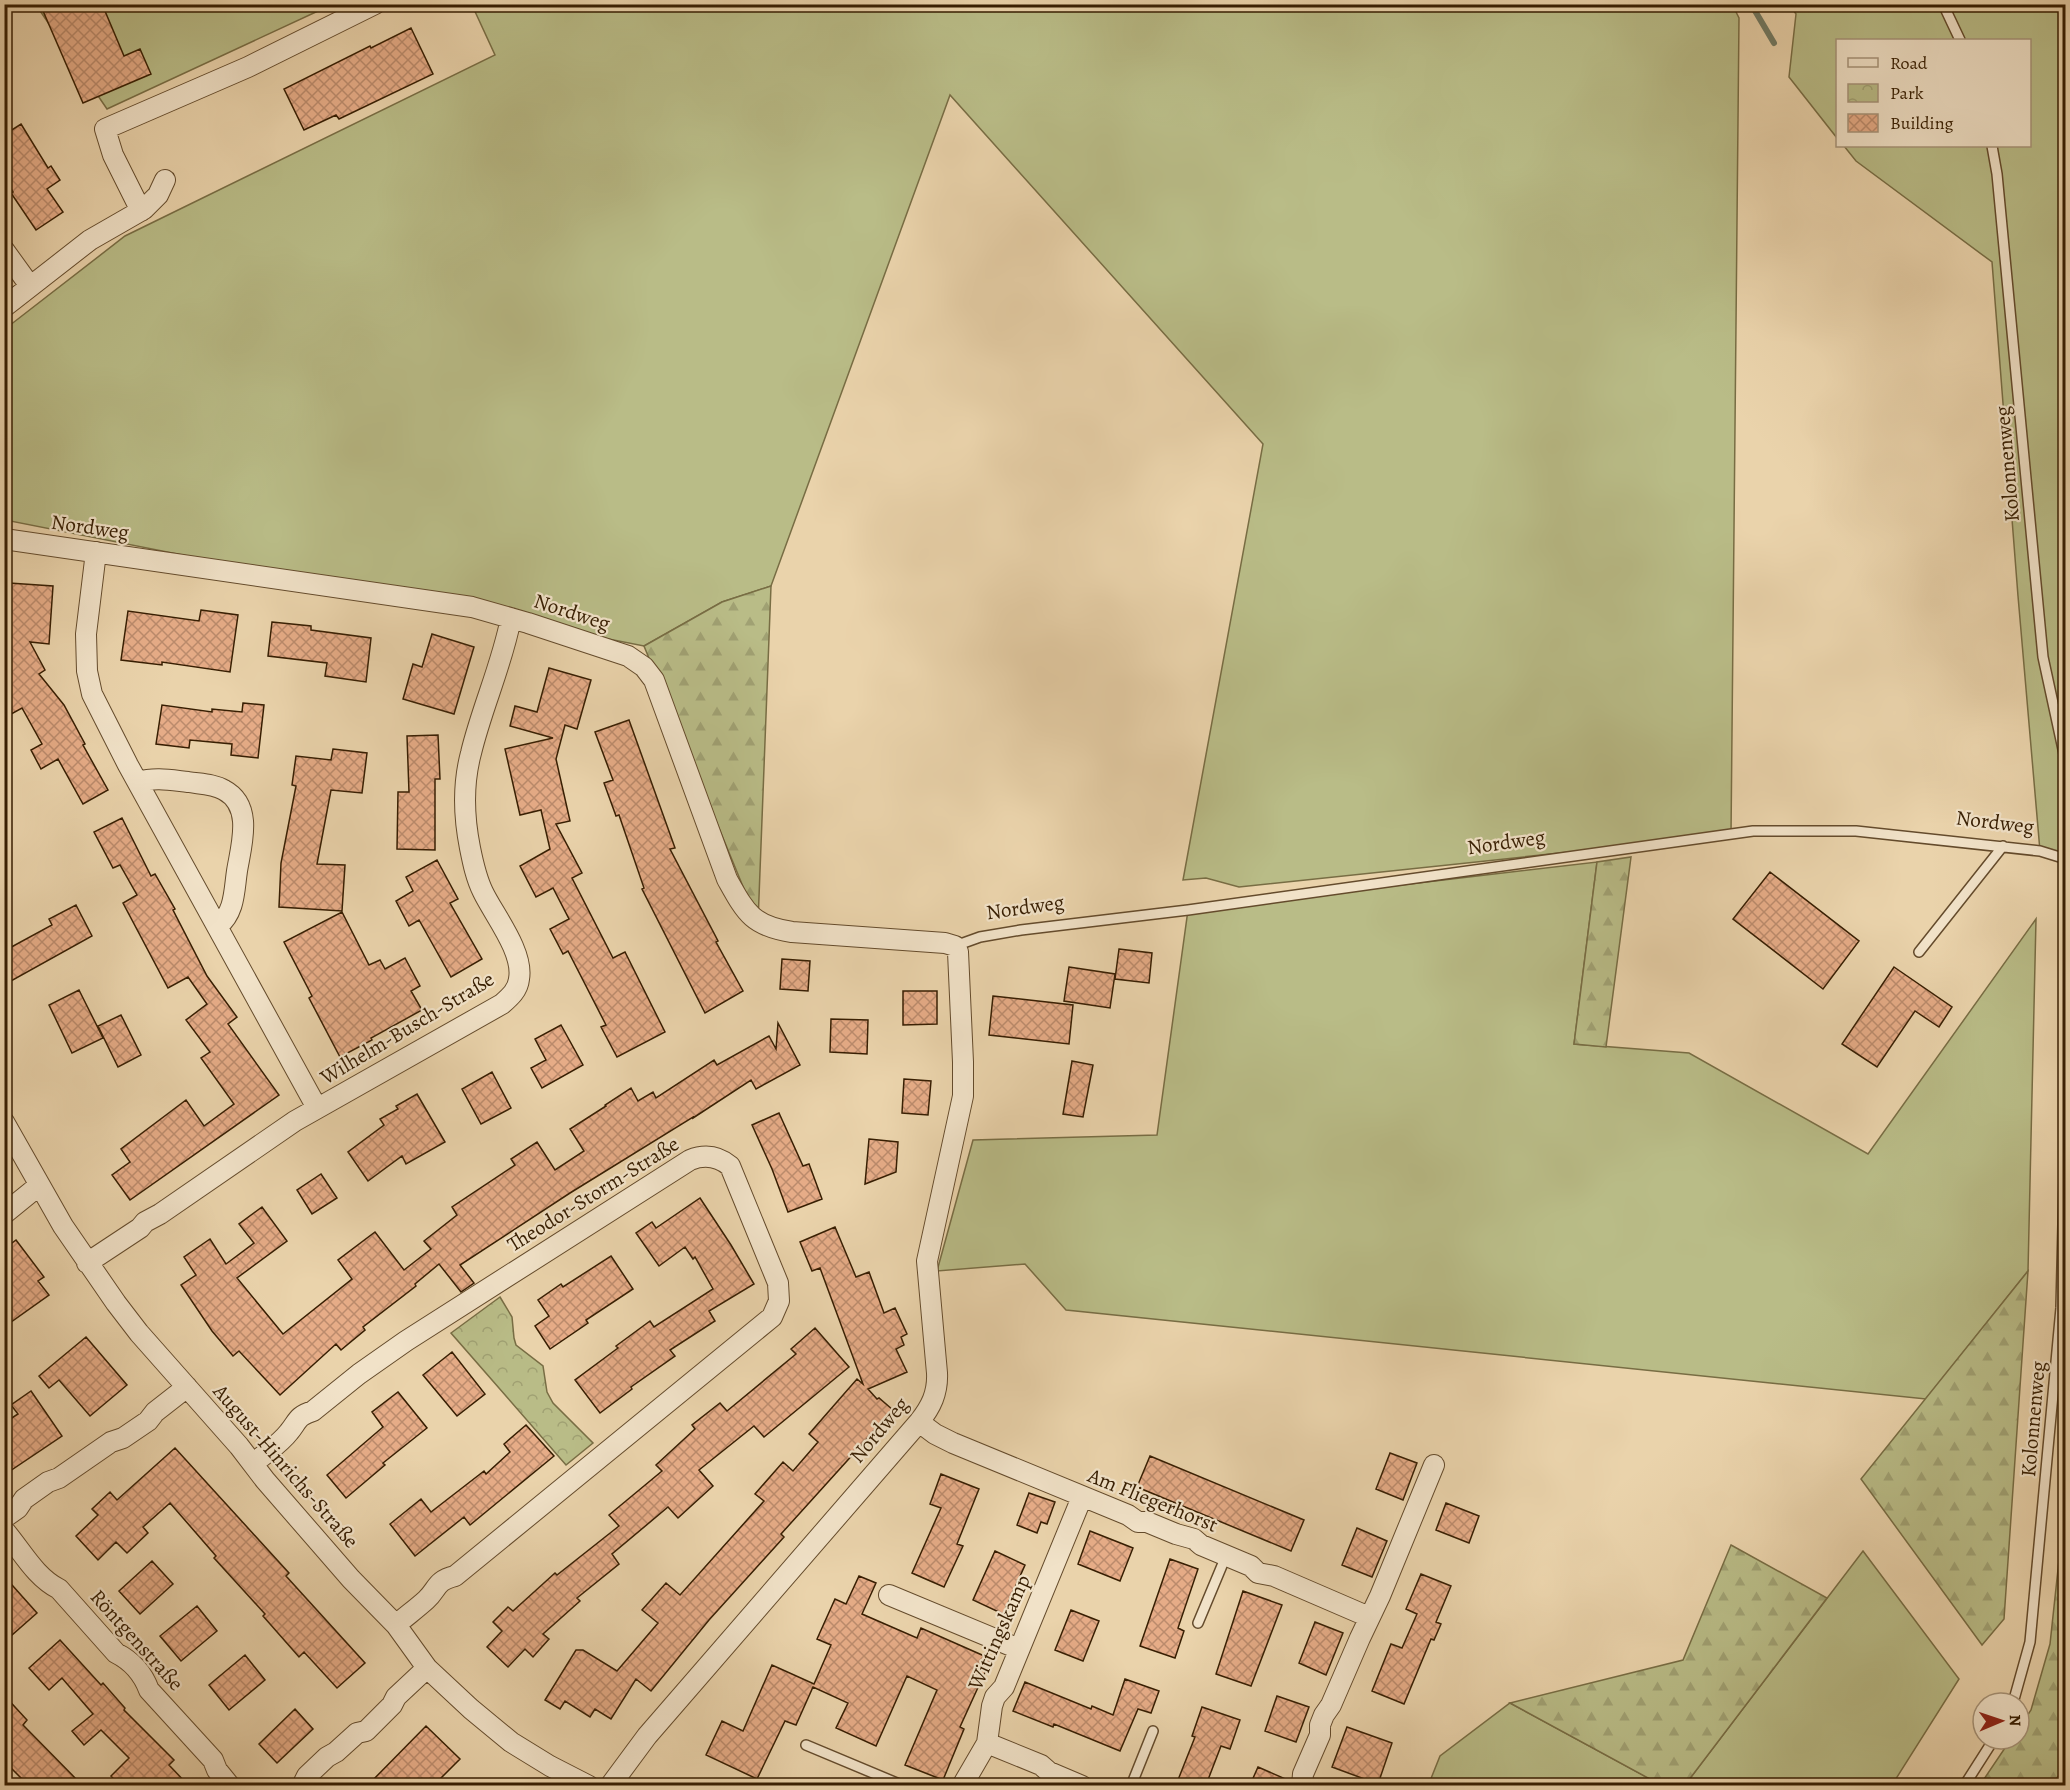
<svg xmlns="http://www.w3.org/2000/svg" width="2070" height="1790" font-family="Alegreya,serif">
	<style>
		.grass { fill: #b9bc87; stroke: #786d44; stroke-width: 1.5 }
		.forest { fill: url(#forest-firs); stroke: #786d44; stroke-width: 1.5 }
		.park { fill: url(#park-crowns); stroke: #786d44; stroke-width: 1.5 }
		.lines { fill: none; stroke-linecap: round; stroke-linejoin: round }
		.stream { stroke: #717a64; stroke-width: 6 }
		.building { fill: url(#building-cross-hatch); stroke: #371e02; stroke-width: 1.5 }
		.service-casing { stroke: #644b2c; stroke-width: 12 }
		.minor-casing { stroke: #644b2c; stroke-width: 22 }
		.service { stroke: #f1e2c8; stroke-width: 9 }
		.minor { stroke: #f1e2c8; stroke-width: 20 }
		.labels { text-anchor: middle; stroke-width: 4.5; stroke-linejoin: round; paint-order: stroke }
		.street-label { font-size: 21px; fill: #371e02; stroke: #f1e2c8 }
	</style>
	<defs>
		<pattern id="forest-firs" width="22" height="20" patternUnits="userSpaceOnUse" patternTransform="scale(1.5)"><rect width="22" height="20" fill="#b9bc87"/><path d="M5 1l3.5 6h-7zM16 11l3.5 6h-7z" fill="#a0a173"/></pattern>
		<pattern id="park-crowns" width="20" height="18" patternUnits="userSpaceOnUse" patternTransform="scale(1.5)"><rect width="20" height="18" fill="#b9bc87"/><path d="M2 6a3 3 0 1 1 6 0M12 15a3 3 0 1 1 6 0" fill="none" stroke="#a0a173"/></pattern>
		<pattern id="building-cross-hatch" width="8" height="8" patternUnits="userSpaceOnUse" patternTransform="scale(1.5)"><rect width="8" height="8" fill="#e6ac87"/><path d="M0 0l8 8M0 8l8-8" fill="none" stroke="#bb8b6c"/></pattern>
	</defs>
	<rect width="100%" height="100%" fill="#ead3ab"/>
	<filter id="stains"><feTurbulence type="fractalNoise" baseFrequency=".00333" numOctaves="4"/><feColorMatrix values="0 0 0 0 .2 0 0 0 0 .09 0 0 0 0 .02 0 0 0 .5 -.17"/></filter>
	<radialGradient id="worn" r=".72"><stop offset=".6" stop-color="#630" stop-opacity="0"/><stop offset="1" stop-color="#630" stop-opacity=".3"/></radialGradient>
	<path class="grass" d="M1732,4L1739,18L1731,835L1239,887L1206,878L1183,880L1263,444L950,95L771,586L722,602L644,646L5,520V329L125,236L495,55L472,5Z
		M36,5H331L107,109Z
		M1790,5H2065V853L2040,851L2018,596L1992,262L1856,161L1844,146H2030V40H1838L1837,138L1789,77L1796,14Z
		M1597,862L1574,1044L1689,1053L1868,1154L2036,919L2028,1271L1926,1399L1066,1310L1025,1264L937,1271L973,1140L1157,1135L1188,910Z
		M1863,1551L1959,1679L1892,1785H1685Z
		M1510,1703L1661,1785L1428,1786L1440,1756Z"/>
	<path class="forest" d="M771,586L758,923L644,646L722,602Z
		M1631,857L1606,1047L1574,1044L1597,862Z
		M2028,1271L2004,1619L1982,1645L1861,1479Z
		M2065,1504V1769L2050,1785H1980L2011,1739H2019V1728L2031,1710L2050,1644Z
		M1731,1545L1827,1598L1685,1785H1661L1510,1703L1683,1660Z"/>
	<path class="park" d="M500,1297L512,1317L514,1338L516,1345L543,1366L547,1392L553,1403L593,1443L566,1465L451,1333Z"/>
	<g class="lines">
		<path class="stream" d="M1751,4L1774,43"/>
	</g>
	<path class="building" d="M40,4H102L124,56L140,49L151,74L83,103Z
		M411,28L433,74L339,119L336,115L304,130L284,89L370,46L371,48Z
		M21,124L48,168L51,166L60,180L47,189L63,212L36,230L11,193L13,192L4,178V135Z
		M9,583L53,586L49,644L30,642L45,670L39,674L64,705L85,744L83,745L108,790L83,804L58,759L41,769L31,750L42,744L22,708L4,718V630Z
		M201,610L238,615L230,672L162,662V665L121,660L128,611L199,621Z
		M272,622L311,626V630L371,638L366,682L325,676L327,663L268,656Z
		M432,634L474,647L454,714L403,699L413,664L422,667Z
		M549,668L591,680L577,729L565,725L556,759L570,821L556,824L582,873L572,878L613,958L625,952L665,1032L617,1057L601,1027L606,1025L568,951L563,954L550,929L569,919L553,888L536,897L520,866L550,849L541,810L520,815L505,749L553,738L510,726L515,706L537,712Z
		M243,703L264,705L258,758L231,755L232,744L190,740L189,748L156,744L162,705L212,712V709L242,712Z
		M629,720L675,848L670,849L718,941L716,942L743,991L705,1013L642,889L644,888L619,815L616,816L604,783L613,780L595,732Z
		M438,735L440,779H435V850L397,849L398,792H409L407,736Z
		M333,749L367,753L362,793L331,790L317,864L345,865L342,911L279,907L281,863L296,786L292,785L296,756L331,760Z
		M122,818L151,876L155,874L175,909L173,910L207,976L237,1017L228,1024L279,1095L130,1200L112,1175L130,1162L121,1149L186,1100L204,1126L234,1104L201,1058L210,1052L186,1020L207,1004L188,977L168,988L123,903L137,895L120,865L113,868L94,832Z
		M437,860L458,899L450,903L482,959L451,977L419,920L409,926L396,901L413,891L406,877Z
		M1770,872L1859,941L1823,989L1733,919Z
		M76,905L92,936L11,981L4,968V951L52,925L49,919Z
		M342,912L369,965L380,960L385,969L405,958L420,986L411,991L422,1010L371,1038L372,1040L340,1057L309,998L312,996L284,942Z
		M1119,949L1152,953L1149,983L1115,979Z
		M782,959L810,961L808,991L780,989Z
		M1069,967L1115,974L1110,1008L1064,1001Z
		M1894,967L1952,1007L1939,1027L1915,1011L1877,1067L1842,1044Z
		M79,990L103,1038L72,1053L49,1005Z
		M903,991H937V1024L903,1025Z
		M993,996L1073,1005L1069,1044L989,1035Z
		M121,1015L141,1055L118,1067L98,1026Z
		M831,1019L868,1020L867,1054L830,1052Z
		M778,1023L800,1065L756,1089L751,1080L693,1118V1117L570,1193L460,1265L474,1283L461,1292L439,1264L415,1284L416,1286L363,1327L365,1330L341,1350L336,1344L280,1395L239,1351L233,1356L212,1331L181,1285L196,1275L184,1257L210,1239L226,1264L254,1243L239,1224L262,1207L287,1241L237,1278L283,1334L352,1279L338,1260L375,1232L404,1270L431,1249L424,1241L457,1215L452,1207L515,1165L511,1159L537,1142L555,1170L584,1151L570,1129L606,1106L605,1105L631,1088L638,1101L653,1092L656,1098L714,1060L717,1065L769,1036L776,1049Z
		M561,1025L583,1065L542,1088L531,1068L546,1060L535,1039Z
		M1072,1061L1093,1065L1083,1117L1063,1114Z
		M492,1072L511,1108L481,1124L462,1089Z
		M904,1079L931,1081L928,1115L902,1113Z
		M417,1094L445,1142L406,1164L402,1156L368,1181L348,1152L384,1125L380,1119L398,1109L396,1106Z
		M779,1113L803,1166L809,1164L822,1199L788,1212L772,1169L752,1125Z
		M869,1139L898,1142L896,1172L865,1184Z
		M321,1174L337,1198L312,1214L297,1190Z
		M700,1198L731,1245L754,1284L709,1311L715,1321L670,1350L675,1356L631,1387L632,1389L600,1413L575,1380L618,1348L616,1346L650,1321L654,1327L713,1289L695,1257L693,1259L685,1247L659,1266L636,1233L652,1222L656,1228Z
		M835,1227L856,1277L869,1272L884,1313L895,1308L907,1334L901,1337L904,1345L896,1349L907,1372L868,1389L877,1399L879,1398L893,1410L781,1534L784,1537L709,1620L651,1691L636,1679L611,1719L595,1709L590,1717L565,1701L560,1709L545,1700L576,1650H583L617,1671L658,1623L642,1610L666,1583L680,1595L764,1501L755,1494L783,1462L793,1471L818,1442L809,1434L857,1379L863,1384L820,1268L812,1271L800,1242Z
		M16,1240L44,1277L38,1281L49,1295L4,1327V1249Z
		M611,1256L633,1289L586,1320L588,1323L550,1349L535,1326L549,1316L538,1300L561,1284L563,1287Z
		M815,1328L849,1367L764,1437L754,1426L699,1470L713,1486L678,1518L668,1507L612,1554L619,1564L577,1598L580,1601L543,1634L549,1639L533,1657L525,1649L508,1667L487,1647L502,1631L493,1622L508,1607L513,1611L555,1573L557,1575L619,1526L609,1515L662,1471L656,1465L695,1429L692,1425L720,1403L727,1411L796,1354L791,1349Z
		M86,1337L127,1385L90,1416L59,1380L49,1388L39,1376Z
		M452,1352L485,1394L457,1416L423,1375Z
		M31,1391L62,1436L10,1471L4,1463V1423L18,1414L11,1405Z
		M398,1392L427,1428L383,1463L385,1465L346,1498L327,1475L383,1427L372,1412Z
		M526,1425L554,1456L470,1525L464,1517L415,1556L390,1524L421,1499L431,1512L484,1471L486,1474L510,1452L504,1444Z
		M175,1448L289,1573L286,1576L365,1663L337,1688L304,1652L299,1657L263,1616L265,1614L214,1558L216,1556L170,1503L143,1527L148,1533L127,1553L116,1542L98,1560L76,1536L98,1515L92,1509L110,1492L117,1500Z
		M1390,1453L1417,1463L1403,1500L1376,1489Z
		M1150,1456L1304,1520L1291,1551L1137,1487Z
		M941,1474L979,1489L957,1544L963,1546L944,1587L912,1573L941,1508L930,1504Z
		M1029,1493L1055,1502L1047,1524L1041,1522L1037,1533L1017,1525Z
		M1446,1503L1479,1516L1469,1543L1436,1530Z
		M1357,1528L1387,1541L1372,1577L1342,1565Z
		M1090,1531L1133,1548L1120,1581L1078,1564Z
		M995,1551L1025,1565L1003,1614L973,1600Z
		M1170,1559L1198,1569L1178,1628L1184,1631L1175,1658L1140,1646Z
		M152,1561L173,1584L140,1614L119,1591Z
		M1421,1574L1451,1586L1436,1622L1441,1624L1434,1640L1431,1639L1404,1704L1372,1691L1391,1644L1402,1648L1417,1614L1406,1609Z
		M4,1576L37,1613L4,1642Z
		M859,1576L876,1583L862,1614L917,1638L921,1628L991,1659L960,1727L964,1729L943,1780L905,1765L937,1690L907,1676L876,1746L836,1728L848,1703L813,1687L796,1725L785,1721L757,1779L706,1755L722,1721L743,1731L772,1665L814,1684L831,1645L817,1639L835,1599L846,1604Z
		M1243,1591L1282,1605L1251,1686L1216,1674Z
		M197,1606L217,1631L181,1661L160,1636Z
		M1071,1610L1099,1621L1083,1661L1055,1650Z
		M1315,1622L1343,1633L1326,1675L1299,1663Z
		M60,1640L101,1685L103,1683L125,1708L124,1710L174,1760L169,1765L188,1785H119L111,1776L129,1758L101,1730L84,1745L72,1731L93,1714L62,1678L49,1690L29,1668Z
		M245,1655L265,1680L229,1710L209,1685Z
		M1125,1679L1159,1691L1151,1713L1138,1709L1120,1751L1054,1724L1053,1727L1013,1711L1025,1682L1091,1709L1092,1706L1113,1715Z
		M4,1695L27,1720L23,1725L82,1785H28L4,1761Z
		M1277,1696L1309,1707L1296,1742L1265,1731Z
		M1202,1707L1240,1720L1230,1749L1221,1746L1206,1785H1176L1195,1737L1192,1736Z
		M295,1709L313,1729L277,1763L259,1744Z
		M426,1726L460,1759L434,1785H368Z
		M1347,1727L1392,1743L1378,1784L1332,1767Z
		M1258,1767L1290,1781V1785H1250Z"/>
	<g class="lines">
		<defs>
			<path id="service" d="M1943,4L1960,40
				M1992,146L1997,174L2043,657L2064,754L2066,777
				M955,946L980,937L1021,930L1188,910L1753,831H1856L2040,851L2066,859
				M1919,952L2003,846
				M1198,1623L1226,1556
				M2013,1703L2030,1642L2061,1308L2066,1100
				M806,1745L904,1786
				M1131,1786L1153,1731
				M1964,1786L1994,1739"/>
			<path id="minor" d="M141,211L113,155L105,129L248,67L375,4
				M4,250L30,286
				M4,307L90,240L144,209L158,195L165,180
				M4,539L472,607L528,623L628,656L644,667L654,680L727,879C746,913 752,926 792,932L945,943L955,946L958,952L963,1062V1096L927,1261L937,1373C938,1393 931,1407 919,1422L647,1736L610,1786
				M96,552L86,634L87,671L92,694L128,765L317,1108
				M138,782C155,777 170,780 188,782C200,784 214,784 224,790C254,806 241,846 237,871C234,891 235,912 218,926
				M4,1122L63,1226L116,1303L139,1333L239,1446L265,1480L351,1579L396,1625L427,1668L471,1709L511,1742L550,1766L589,1786
				M4,1214L31,1192L40,1188
				M87,1263L140,1228L145,1222L160,1214L295,1121L502,1004C510,997 518,990 519,979C524,952 494,915 483,892C476,878 473,863 470,848C464,818 463,783 471,753C482,707 502,665 511,618
				M919,1422L935,1434L953,1443L1128,1515L1138,1522H1147L1176,1534L1194,1539L1201,1545L1251,1566L1258,1573L1274,1576L1369,1617
				M253,1464C264,1454 280,1444 289,1432C298,1421 297,1416 313,1411L359,1374L406,1341L690,1160C705,1154 718,1156 730,1166L778,1283L779,1301L772,1317L455,1576C435,1581 438,1589 426,1600C416,1609 405,1617 396,1625
				M4,1518L18,1508L24,1499L48,1482L59,1478L111,1442L123,1438L148,1421L155,1412L187,1387
				M4,1530C22,1551 35,1577 59,1589L116,1653C132,1661 143,1674 149,1690L213,1760L217,1770L230,1786
				M889,1595L1019,1649
				M987,1743L1041,1765L1049,1772L1082,1786
				M302,1786L307,1776L327,1757L336,1752L357,1733L366,1731L392,1705L396,1697L427,1668
				M962,1786L987,1743L992,1706L995,1697L1004,1687L1082,1497
				M1302,1786L1303,1774L1320,1735V1725L1324,1715L1331,1705L1360,1638L1380,1596L1434,1465"/>
		</defs>
		<use href="#service" class="service-casing"/>
		<use href="#minor" class="minor-casing"/>
		<use href="#service" class="service"/>
		<use href="#minor" class="minor"/>
	</g>
	<g class="labels">
		<g class="street-label">
			<text transform="translate(2007 464) rotate(-95)" y="7">Kolonnenweg</text>
			<text transform="translate(90 527) rotate(8)" y="7">Nordweg</text>
			<text transform="translate(572 612) rotate(18)" y="7">Nordweg</text>
			<text transform="translate(1995 822) rotate(7)" y="7">Nordweg</text>
			<text transform="translate(1506 842) rotate(-8)" y="7">Nordweg</text>
			<text transform="translate(1025 907) rotate(-8)" y="7">Nordweg</text>
			<text transform="translate(407 1028) rotate(-31)" y="7">Wilhelm-Busch-Straße</text>
			<text transform="translate(593 1194) rotate(-32)" y="7">Theodor-Storm-Straße</text>
			<text transform="translate(2033 1419) rotate(-85)" y="7">Kolonnenweg</text>
			<text transform="translate(879 1430) rotate(-50)" y="7">Nordweg</text>
			<text transform="translate(286 1466) rotate(49)" y="7">August-Hinrichs-Straße</text>
			<text transform="translate(1153 1500) rotate(22)" y="7">Am Fliegerhorst</text>
			<text transform="translate(999 1632) rotate(-66)" y="7">Wittingskamp</text>
			<text transform="translate(137 1640) rotate(48)" y="7">Röntgenstraße</text>
		</g>
	</g>
	<rect width="2070" height="1790" fill="none" stroke="#ead3ab" stroke-width="24"/>
	<rect x="6" y="6" width="2058" height="1778" fill="none" stroke="#371e02" stroke-width="3"/>
	<rect x="12" y="12" width="2046" height="1766" fill="none" stroke="#371e02" stroke-width="1.5"/>
	<rect x="1836" y="39" width="195" height="108" fill="#f1e2c8" stroke="#a79479" stroke-width="1.5"/>
	<rect x="1848" y="58" width="30" height="9" fill="#f1e2c8" stroke="#a79479" stroke-width="1.5"/>
	<text x="1890" y="69" font-size="18" fill="#371e02">Road</text>
	<rect x="1848" y="84" width="30" height="18" fill="url(#park-crowns)" stroke="#a79479" stroke-width="1.5"/>
	<text x="1890" y="99" font-size="18" fill="#371e02">Park</text>
	<rect x="1848" y="114" width="30" height="18" fill="url(#building-cross-hatch)" stroke="#a79479" stroke-width="1.5"/>
	<text x="1890" y="129" font-size="18" fill="#371e02">Building</text>
	<g transform="translate(2001 1721) rotate(88)"><circle r="28" fill="#f1e2c8" stroke="#a79479" stroke-width="1.5"/>
	<path d="M0-4.5L10 22L0 15L-10 22Z" fill="#8f2418"/>
	<text y="-9" font-size="16" font-weight="bold" text-anchor="middle" fill="#371e02">N</text>
	</g>
	<rect width="100%" height="100%" filter="url(#stains)"/>
	<rect width="100%" height="100%" fill="url(#worn)"/>
</svg>
